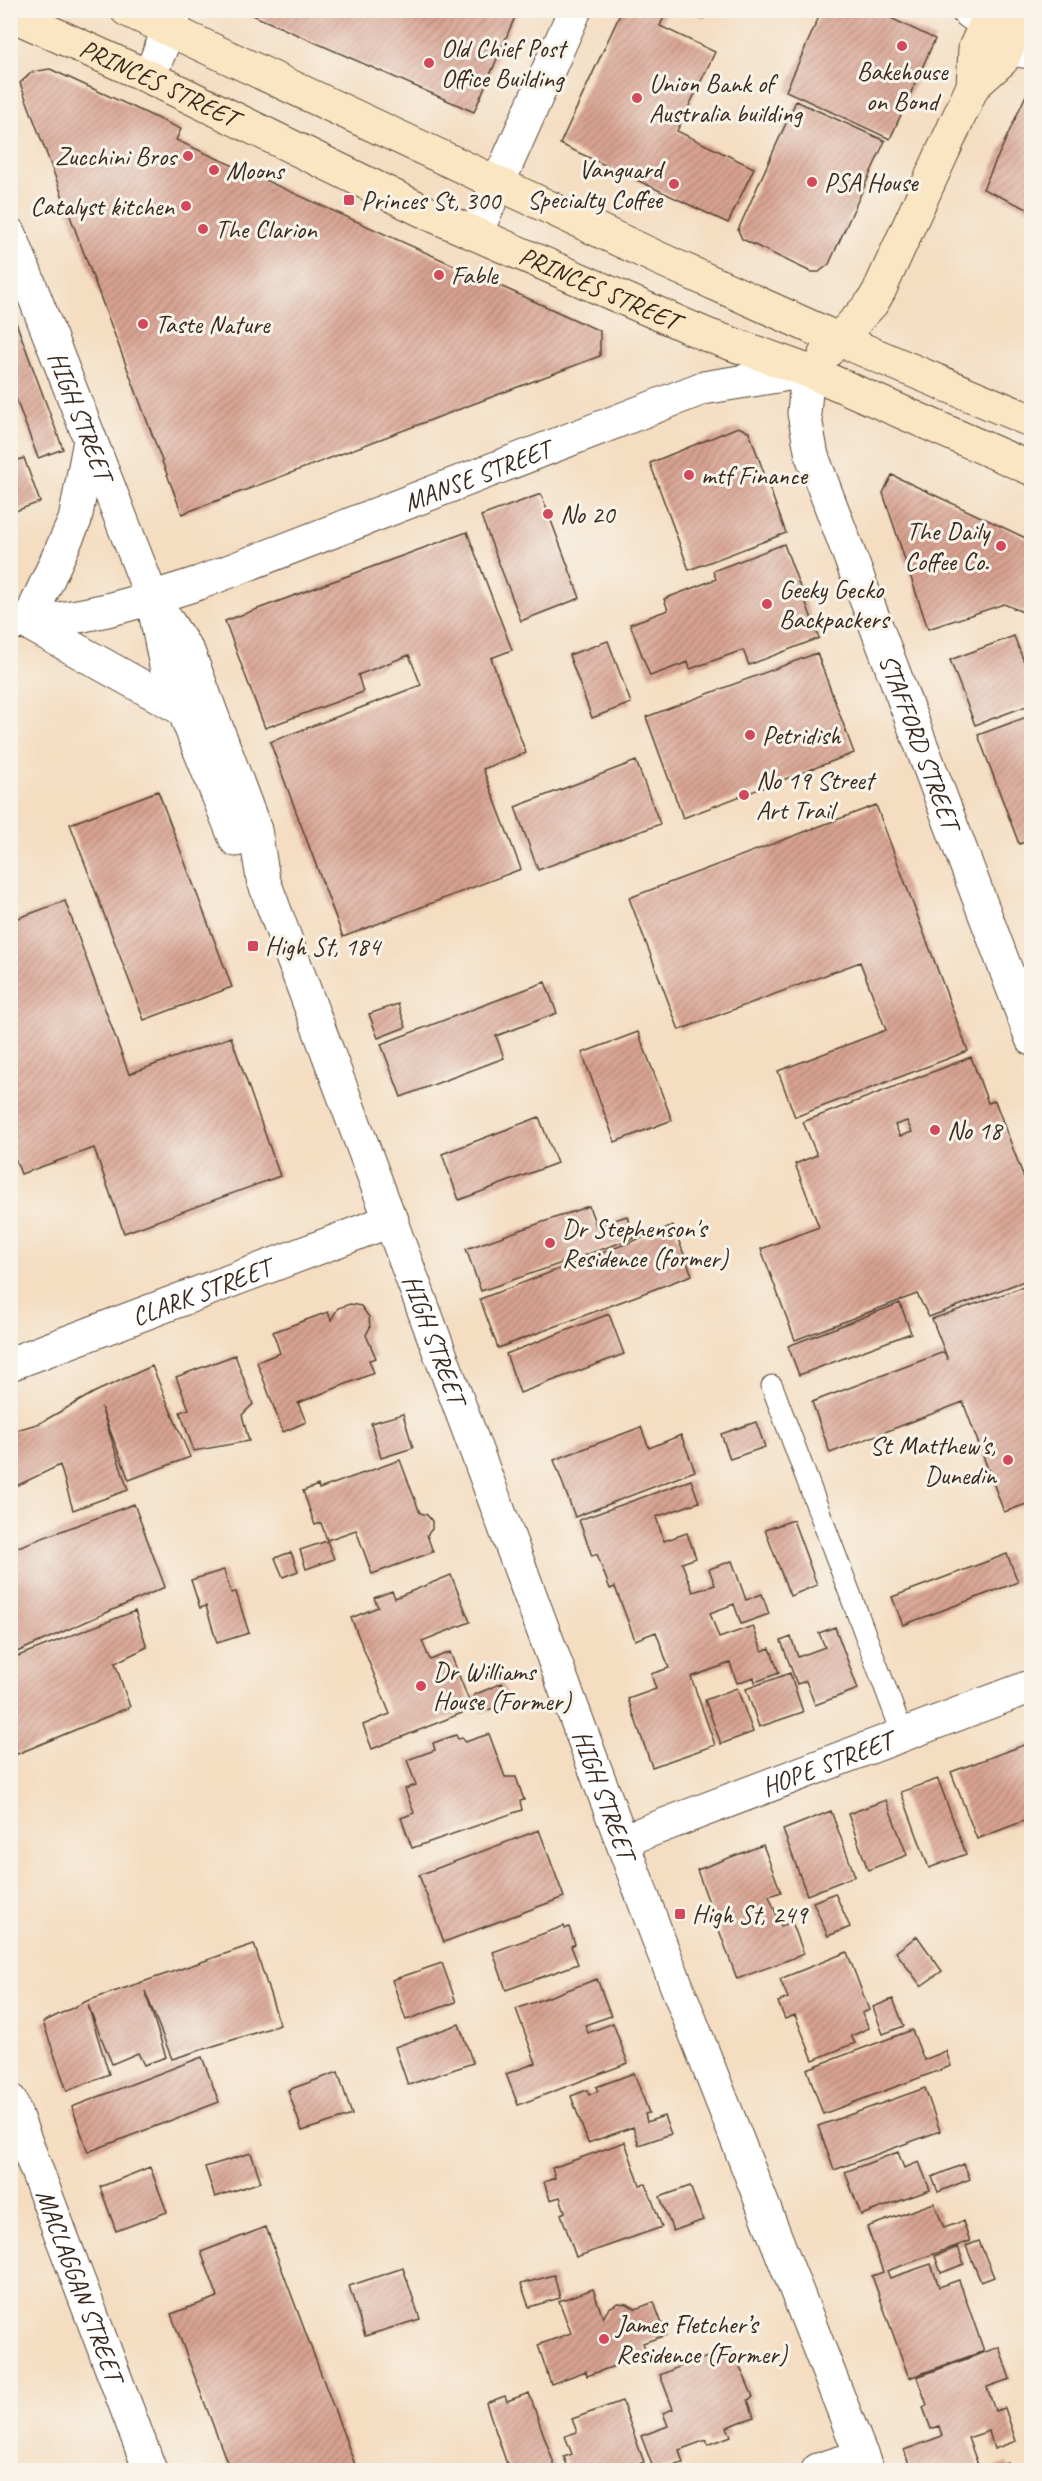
<svg xmlns="http://www.w3.org/2000/svg" width="1042" height="2481" font-family="Caveat,sans-serif">
	<style>
		.building { fill: url(#building-hatch); fill-rule: evenodd }
		.lines { fill: none; stroke-linecap: round; stroke-linejoin: round }
		.service-casing { stroke: #574536; stroke-width: 23 }
		.minor-casing { stroke: #574536; stroke-width: 35 }
		.tertiary-casing { stroke: #574536; stroke-width: 35 }
		.secondary-casing { stroke: #574536; stroke-width: 35 }
		.service { stroke: #fff; stroke-width: 21 }
		.minor { stroke: #fff; stroke-width: 33 }
		.tertiary { stroke: #fff; stroke-width: 33 }
		.secondary { stroke: #fbe6c3; stroke-width: 33 }
		.poi-dot { fill: #d1495b; stroke: #f7f3e8; stroke-width: 2 }
		.labels { text-anchor: middle; stroke-width: 6; stroke-linejoin: round; paint-order: stroke }
		.poi-label { font-size: 26px; fill: #3b2a1e; stroke: #f7f3e8; text-anchor: start }
		.street-label { font-size: 26px; fill: #3b2a1e; stroke: #f7f3e8 }
	</style>
	<defs>
		<pattern id="building-hatch" width="6" height="6" patternUnits="userSpaceOnUse" patternTransform="scale(1.5)"><rect width="6" height="6" fill="#d8a291"/><path d="M-1 1l2-2M0 6l6-6M5 7l2-2" fill="none" stroke="#b08476"/></pattern>
	</defs>
	<rect width="100%" height="100%" fill="#f7f3e8"/>
	<filter id="ink" filterUnits="userSpaceOnUse"><feTurbulence type="fractalNoise" baseFrequency=".0167" numOctaves="2"/><feDisplacementMap in="SourceGraphic" scale="12" xChannelSelector="R" yChannelSelector="G"/><feConvolveMatrix kernelMatrix="1 2 1 2 8 2 1 2 1" color-interpolation-filters="sRGB"/></filter>
	<filter id="wash" filterUnits="userSpaceOnUse"><feTurbulence type="fractalNoise" baseFrequency=".008" numOctaves="4" result="noise"/><feDisplacementMap in="SourceGraphic" scale="24" xChannelSelector="R" yChannelSelector="G"/><feGaussianBlur stdDeviation="1.35" result="paint"/><feColorMatrix in="noise" values="0 0 0 0 0 0 0 0 0 0 0 0 0 0 0 0 0 1.4 0 .05"/><feComposite in="paint" operator="in"/></filter>
	<g filter="url(#wash)">
		<rect width="100%" height="100%" fill="#f4ddc1"/>
		<g id="blocks">
			<path class="building" d="M255,10H518L474,112L252,15Z
				M622,10H667L660,26L715,52L677,131L754,168L728,223L560,144Z
				M688,10H708L704,18Z
				M822,10H874L935,39L890,139L786,91Z
				M50,69L181,129L176,140L600,331V356L182,514L20,83L32,72Z
				M1032,82V211L983,189Z
				M796,101L885,141L829,264L819,272H811L742,239L738,230Z
				M11,309L63,449L38,458L10,383Z
				M738,427L749,432L786,533L689,570L650,463Z
				M24,458L40,502L10,513V463Z
				M892,475L1032,541V616L1004,604L928,629L883,493Z
				M541,494L580,598L521,621L481,516Z
				M467,532L512,650L491,658L526,753L483,769L521,869L343,937L270,742L421,685L409,655L358,675L363,692L265,728L225,621Z
				M784,544L819,638L749,665L743,650L690,669L688,662L650,676L630,624L668,610L664,599L716,579L713,571Z
				M1014,636L1032,682V704L975,725L950,660Z
				M608,641L631,703L592,718L569,655Z
				M817,653L854,753L683,818L646,717Z
				M1032,715V840L1019,844L978,735Z
				M636,761L660,824L538,870L515,807Z
				M158,791L232,987L144,1020L70,824Z
				M876,805L968,1051L795,1117L778,1071L886,1030L860,962L679,1030L629,898Z
				M65,901L129,1074L231,1037L280,1176L124,1233L94,1148L21,1174L10,1145V921Z
				M545,982L557,1013L496,1036L504,1058L401,1097L381,1044Z
				M398,1004L406,1027L378,1038L369,1014Z
				M638,1032L672,1120L615,1142L582,1053Z
				M971,1057L988,1103L995,1101L1032,1199V1278L929,1317L917,1294L795,1340L761,1249L819,1227L795,1164L817,1155L803,1122ZM907,1121L912,1132L900,1136L895,1125Z
				M539,1117L557,1163L459,1200L442,1154Z
				M589,1206L596,1226L627,1216L634,1238L481,1291L466,1249Z
				M673,1226L692,1275L498,1348L480,1299Z
				M1032,1284V1502L1004,1512L963,1402L830,1453L812,1402L944,1352L948,1360L932,1319Z
				M900,1303L911,1333L799,1375L788,1346Z
				M350,1304L361,1306L369,1317L370,1327L366,1335L376,1358L369,1360L374,1373L298,1403L306,1422L283,1432L257,1362L280,1353L273,1332L328,1312L331,1320L338,1308Z
				M609,1314L624,1354L520,1393L506,1354Z
				M235,1355L253,1404L242,1415L249,1441L194,1451L180,1412L189,1409L176,1377Z
				M152,1366L190,1457L129,1480L101,1407L128,1490L73,1510L60,1465L10,1489V1432L40,1423L95,1392Z
				M403,1414L413,1448L381,1458L371,1423Z
				M756,1422L765,1447L730,1459L721,1434Z
				M641,1427L649,1448L681,1435L695,1471L575,1517L554,1460Z
				M400,1460L420,1513L427,1515L432,1521V1529L427,1535L433,1552L372,1574L356,1530L327,1540L321,1523L315,1525L303,1491L318,1485L319,1489Z
				M691,1480L699,1502L656,1517L664,1541L687,1533L696,1558L682,1563L693,1592L715,1585L709,1569L732,1561L746,1600L762,1594L769,1614L741,1624L734,1604L710,1613L719,1638L753,1626L762,1651L770,1648L779,1673L755,1682L754,1677L737,1683L730,1663L691,1677L715,1745L652,1767L628,1699L656,1689L651,1674L669,1668L656,1632L635,1640L615,1587L610,1589L597,1554L592,1556L579,1520Z
				M134,1504L165,1587L10,1655V1550Z
				M793,1520L817,1585L790,1596L765,1530Z
				M327,1541L334,1559L306,1569L300,1550Z
				M291,1552L298,1571L283,1577L275,1558Z
				M1007,1554L1018,1582L903,1625L892,1597Z
				M224,1570L231,1593L236,1592L249,1633L217,1643L206,1606L200,1608L191,1580Z
				M451,1575L470,1622L422,1641L430,1660L450,1652L472,1709L372,1749L363,1725L390,1714L351,1618L378,1607L374,1598L392,1591L395,1598Z
				M135,1611L147,1647L115,1663L130,1707L10,1757V1659Z
				M835,1627L858,1689L815,1705L806,1681L797,1684L781,1641L791,1637L798,1657L825,1647L819,1633Z
				M790,1673L803,1712L759,1727L746,1689Z
				M502,1683L510,1701L481,1713L474,1695Z
				M737,1688L753,1732L721,1744L705,1700Z
				M489,1734L505,1777H516L524,1800L520,1801L522,1810L412,1848L401,1818L414,1813L405,1789L416,1785L407,1760L435,1750L433,1743L456,1735L458,1739L463,1738L465,1742Z
				M1032,1742V1818L977,1839L951,1772Z
				M938,1779L966,1854L929,1868L901,1792Z
				M886,1800L907,1855L868,1870L848,1814Z
				M831,1811L855,1876L807,1895L783,1830Z
				M539,1830L564,1897L444,1942L419,1875Z
				M763,1845L781,1892L769,1896L781,1926L792,1922L804,1954L737,1979L697,1870Z
				M835,1893L850,1927L828,1936L813,1902Z
				M564,1926L565,1929L569,1927L575,1944L571,1946L578,1964L506,1990L493,1952Z
				M917,1936L942,1971L921,1986L896,1952Z
				M254,1944L280,2025L172,2059L145,1991L166,2057L144,2065L138,2053L112,2064L88,2005L109,2074L67,2091L43,2022L87,2001Z
				M847,1952L869,2010L862,2013L869,2028L851,2036L855,2043L813,2060L795,2015L785,2019L778,2002L788,1998L780,1979Z
				M442,1963L456,2002L406,2020L392,1980Z
				M597,1979L611,2016L585,2025L588,2033L613,2023L628,2063L518,2105L506,2074L536,2063L516,2009Z
				M893,1999L904,2026L883,2034L873,2007Z
				M459,2024L473,2063L408,2085L395,2047Z
				M912,2030L924,2060L946,2051L951,2066L823,2114L807,2069Z
				M202,2057L219,2102L88,2152L72,2107Z
				M338,2072L352,2115L302,2131L288,2090Z
				M634,2073L649,2113L645,2114L647,2122L664,2116L671,2134L639,2145L633,2127L588,2143L571,2096L587,2090L589,2095L598,2091L596,2087Z
				M925,2088L940,2131L834,2170L818,2126Z
				M625,2142L640,2185L646,2184L662,2227L576,2257L561,2214L565,2212L560,2197L550,2200L544,2182L555,2178L552,2168Z
				M898,2152L904,2168L919,2162L930,2190L861,2215L845,2172Z
				M251,2153L261,2182L215,2197L205,2167Z
				M964,2164L970,2179L938,2192L932,2177Z
				M150,2167L167,2212L116,2231L100,2187Z
				M690,2186L703,2220L673,2231L660,2197Z
				M934,2203L944,2228L963,2221L970,2241L887,2271L890,2278L931,2264L939,2287L959,2280L984,2351L909,2378L872,2276L883,2272L867,2227Z
				M266,2227L357,2470H230L171,2314L218,2297L201,2252Z
				M979,2241L994,2277L981,2282L966,2246Z
				M958,2247L964,2264L941,2273L935,2256Z
				M403,2268L420,2319L365,2336L349,2286Z
				M554,2275L560,2298L529,2307L521,2284Z
				M593,2289L603,2318L609,2308L618,2303L627,2304L636,2309L654,2302L666,2335L643,2343L647,2354L587,2376L586,2371L551,2384L538,2345L571,2333L559,2301Z
				M999,2347L1010,2379L987,2387L995,2411L1005,2408L1016,2441L994,2449L989,2431L968,2438L980,2470H911L904,2450L942,2436L939,2426L931,2429L923,2407L927,2405L917,2377Z
				M732,2348L753,2397L748,2400L754,2417L727,2427L731,2436L708,2445L706,2440L679,2450L683,2463L654,2470L641,2436L668,2426L663,2413L673,2409L660,2375L701,2357L702,2359Z
				M529,2393L556,2470H509L486,2403L505,2396L507,2401Z
				M622,2401L644,2462L631,2467L632,2470H569L564,2457L572,2454L565,2436L577,2432L572,2419Z
				M1007,2463L1010,2470H989Z"/>
		</g>
	</g>
	<g filter="url(#ink)">
		<use href="#blocks" fill-opacity="0" stroke="#574536" stroke-width="1.5"/>
		<g class="lines">
			<defs>
				<path id="service" d="M772,1386L903,1735"/>
				<g id="minor">
					<path d="M967,10L986,24"/>
					<path d="M1007,49L1032,52"/>
					<path d="M149,77L177,10"/>
					<path d="M476,233L575,10"/>
					<path id="s1" d="M10,234L152,598"/>
					<path id="s2" d="M10,1364L392,1220"/>
					<path id="s3" d="M622,1841L1032,1686"/>
					<path d="M818,2470L862,2456"/>
				</g>
				<g id="tertiary">
					<path id="s4" d="M152,598L189,654L255,830L263,879L661,1946L867,2470"/>
					<path d="M156,616L166,666L236,840"/>
					<path id="s5" d="M10,623C77,622 137,603 199,583L703,388L808,371L804,413L812,456L1032,1039"/>
					<path d="M28,623L75,520L90,440"/>
					<path d="M28,623L184,710"/>
					<path id="s6" d="M10,2100L150,2470"/>
				</g>
				<g id="secondary">
					<path d="M127,10L660,259L840,340L1032,421"/>
					<path id="s7" d="M10,14L149,77L432,215L707,335L808,371L1032,469"/>
					<path d="M973,86L1002,60L1023,10"/>
					<path d="M825,354L872,303L879,291L973,86L975,48L992,10"/>
				</g>
			</defs>
			<use href="#service" class="service-casing"/>
			<use href="#minor" class="minor-casing"/>
			<use href="#tertiary" class="tertiary-casing"/>
			<use href="#secondary" class="secondary-casing"/>
			<use href="#service" class="service"/>
			<use href="#minor" class="minor"/>
			<use href="#tertiary" class="tertiary"/>
			<use href="#secondary" class="secondary"/>
		</g>
	</g>
	<g class="poi-dot">
		<circle cx="902" cy="46" r="6"/>
		<circle cx="429" cy="63" r="6"/>
		<circle cx="637" cy="98" r="6"/>
		<circle cx="188" cy="156" r="6"/>
		<circle cx="214" cy="170" r="6"/>
		<circle cx="812" cy="182" r="6"/>
		<circle cx="674" cy="184" r="6"/>
		<rect x="343" y="194" width="12" height="12" rx="3"/>
		<circle cx="186" cy="206" r="6"/>
		<circle cx="203" cy="229" r="6"/>
		<circle cx="439" cy="275" r="6"/>
		<circle cx="143" cy="324" r="6"/>
		<circle cx="689" cy="475" r="6"/>
		<circle cx="548" cy="514" r="6"/>
		<circle cx="1001" cy="546" r="6"/>
		<circle cx="767" cy="604" r="6"/>
		<circle cx="750" cy="735" r="6"/>
		<circle cx="744" cy="795" r="6"/>
		<rect x="247" y="940" width="12" height="12" rx="3"/>
		<circle cx="935" cy="1130" r="6"/>
		<circle cx="550" cy="1243" r="6"/>
		<circle cx="1008" cy="1460" r="6"/>
		<circle cx="421" cy="1686" r="6"/>
		<rect x="674" y="1908" width="12" height="12" rx="3"/>
		<circle cx="604" cy="2339" r="6"/>
	</g>
	<g class="labels">
		<g class="poi-label">
			<text x="441" y="57">Old Chief Post<tspan x="441" dy="30">Office Building</tspan></text>
			<text x="902" y="80" text-anchor="middle">Bakehouse<tspan x="902" dy="30">on Bond</tspan></text>
			<text x="649" y="92">Union Bank of<tspan x="649" dy="30">Australia building</tspan></text>
			<text x="176" y="165" text-anchor="end">Zucchini Bros</text>
			<text x="662" y="178" text-anchor="end">Vanguard<tspan x="662" dy="30">Specialty Coffee</tspan></text>
			<text x="226" y="179">Moons</text>
			<text x="824" y="191">PSA House</text>
			<text x="361" y="209">Princes St, 300</text>
			<text x="174" y="215" text-anchor="end">Catalyst kitchen</text>
			<text x="215" y="238">The Clarion</text>
			<text x="451" y="284">Fable</text>
			<text x="155" y="333">Taste Nature</text>
			<text x="701" y="484">mtf Finance</text>
			<text x="560" y="523">No 20</text>
			<text x="989" y="540" text-anchor="end">The Daily<tspan x="989" dy="30">Coffee Co.</tspan></text>
			<text x="779" y="598">Geeky Gecko<tspan x="779" dy="30">Backpackers</tspan></text>
			<text x="762" y="744">Petridish</text>
			<text x="756" y="789">No 19 Street<tspan x="756" dy="30">Art Trail</tspan></text>
			<text x="265" y="955">High St, 184</text>
			<text x="947" y="1139">No 18</text>
			<text x="562" y="1237">Dr Stephenson's<tspan x="562" dy="30">Residence (former)</tspan></text>
			<text x="996" y="1454" text-anchor="end">St Matthew's,<tspan x="996" dy="30">Dunedin</tspan></text>
			<text x="433" y="1680">Dr Williams<tspan x="433" dy="30">House (Former)</tspan></text>
			<text x="692" y="1923">High St, 249</text>
			<text x="616" y="2333">James Fletcher’s<tspan x="616" dy="30">Residence (Former)</tspan></text>
		</g>
		<g class="street-label">
			<text dy="9" stroke="none"><textPath href="#s7" startOffset="164">PRINCES STREET</textPath></text>
			<text dy="9" stroke="none"><textPath href="#s7" startOffset="650">PRINCES STREET</textPath></text>
			<text dy="9" stroke="none"><textPath href="#s1" startOffset="195">HIGH STREET</textPath></text>
			<text dy="9" stroke="none"><textPath href="#s5" startOffset="492">MANSE STREET</textPath></text>
			<text dy="9" stroke="none"><textPath href="#s5" startOffset="1232">STAFFORD STREET</textPath></text>
			<text dy="9" stroke="none"><textPath href="#s2" startOffset="204">CLARK STREET</textPath></text>
			<text dy="9" stroke="none"><textPath href="#s4" startOffset="796">HIGH STREET</textPath></text>
			<text dy="9" stroke="none"><textPath href="#s3" startOffset="219">HOPE STREET</textPath></text>
			<text dy="9" stroke="none"><textPath href="#s4" startOffset="1282">HIGH STREET</textPath></text>
			<text dy="9" stroke="none"><textPath href="#s6" startOffset="198">MACLAGGAN STREET</textPath></text>
		</g>
	</g>
	<rect width="1042" height="2481" fill="none" stroke="#f7f3e8" stroke-width="36"/>
</svg>
